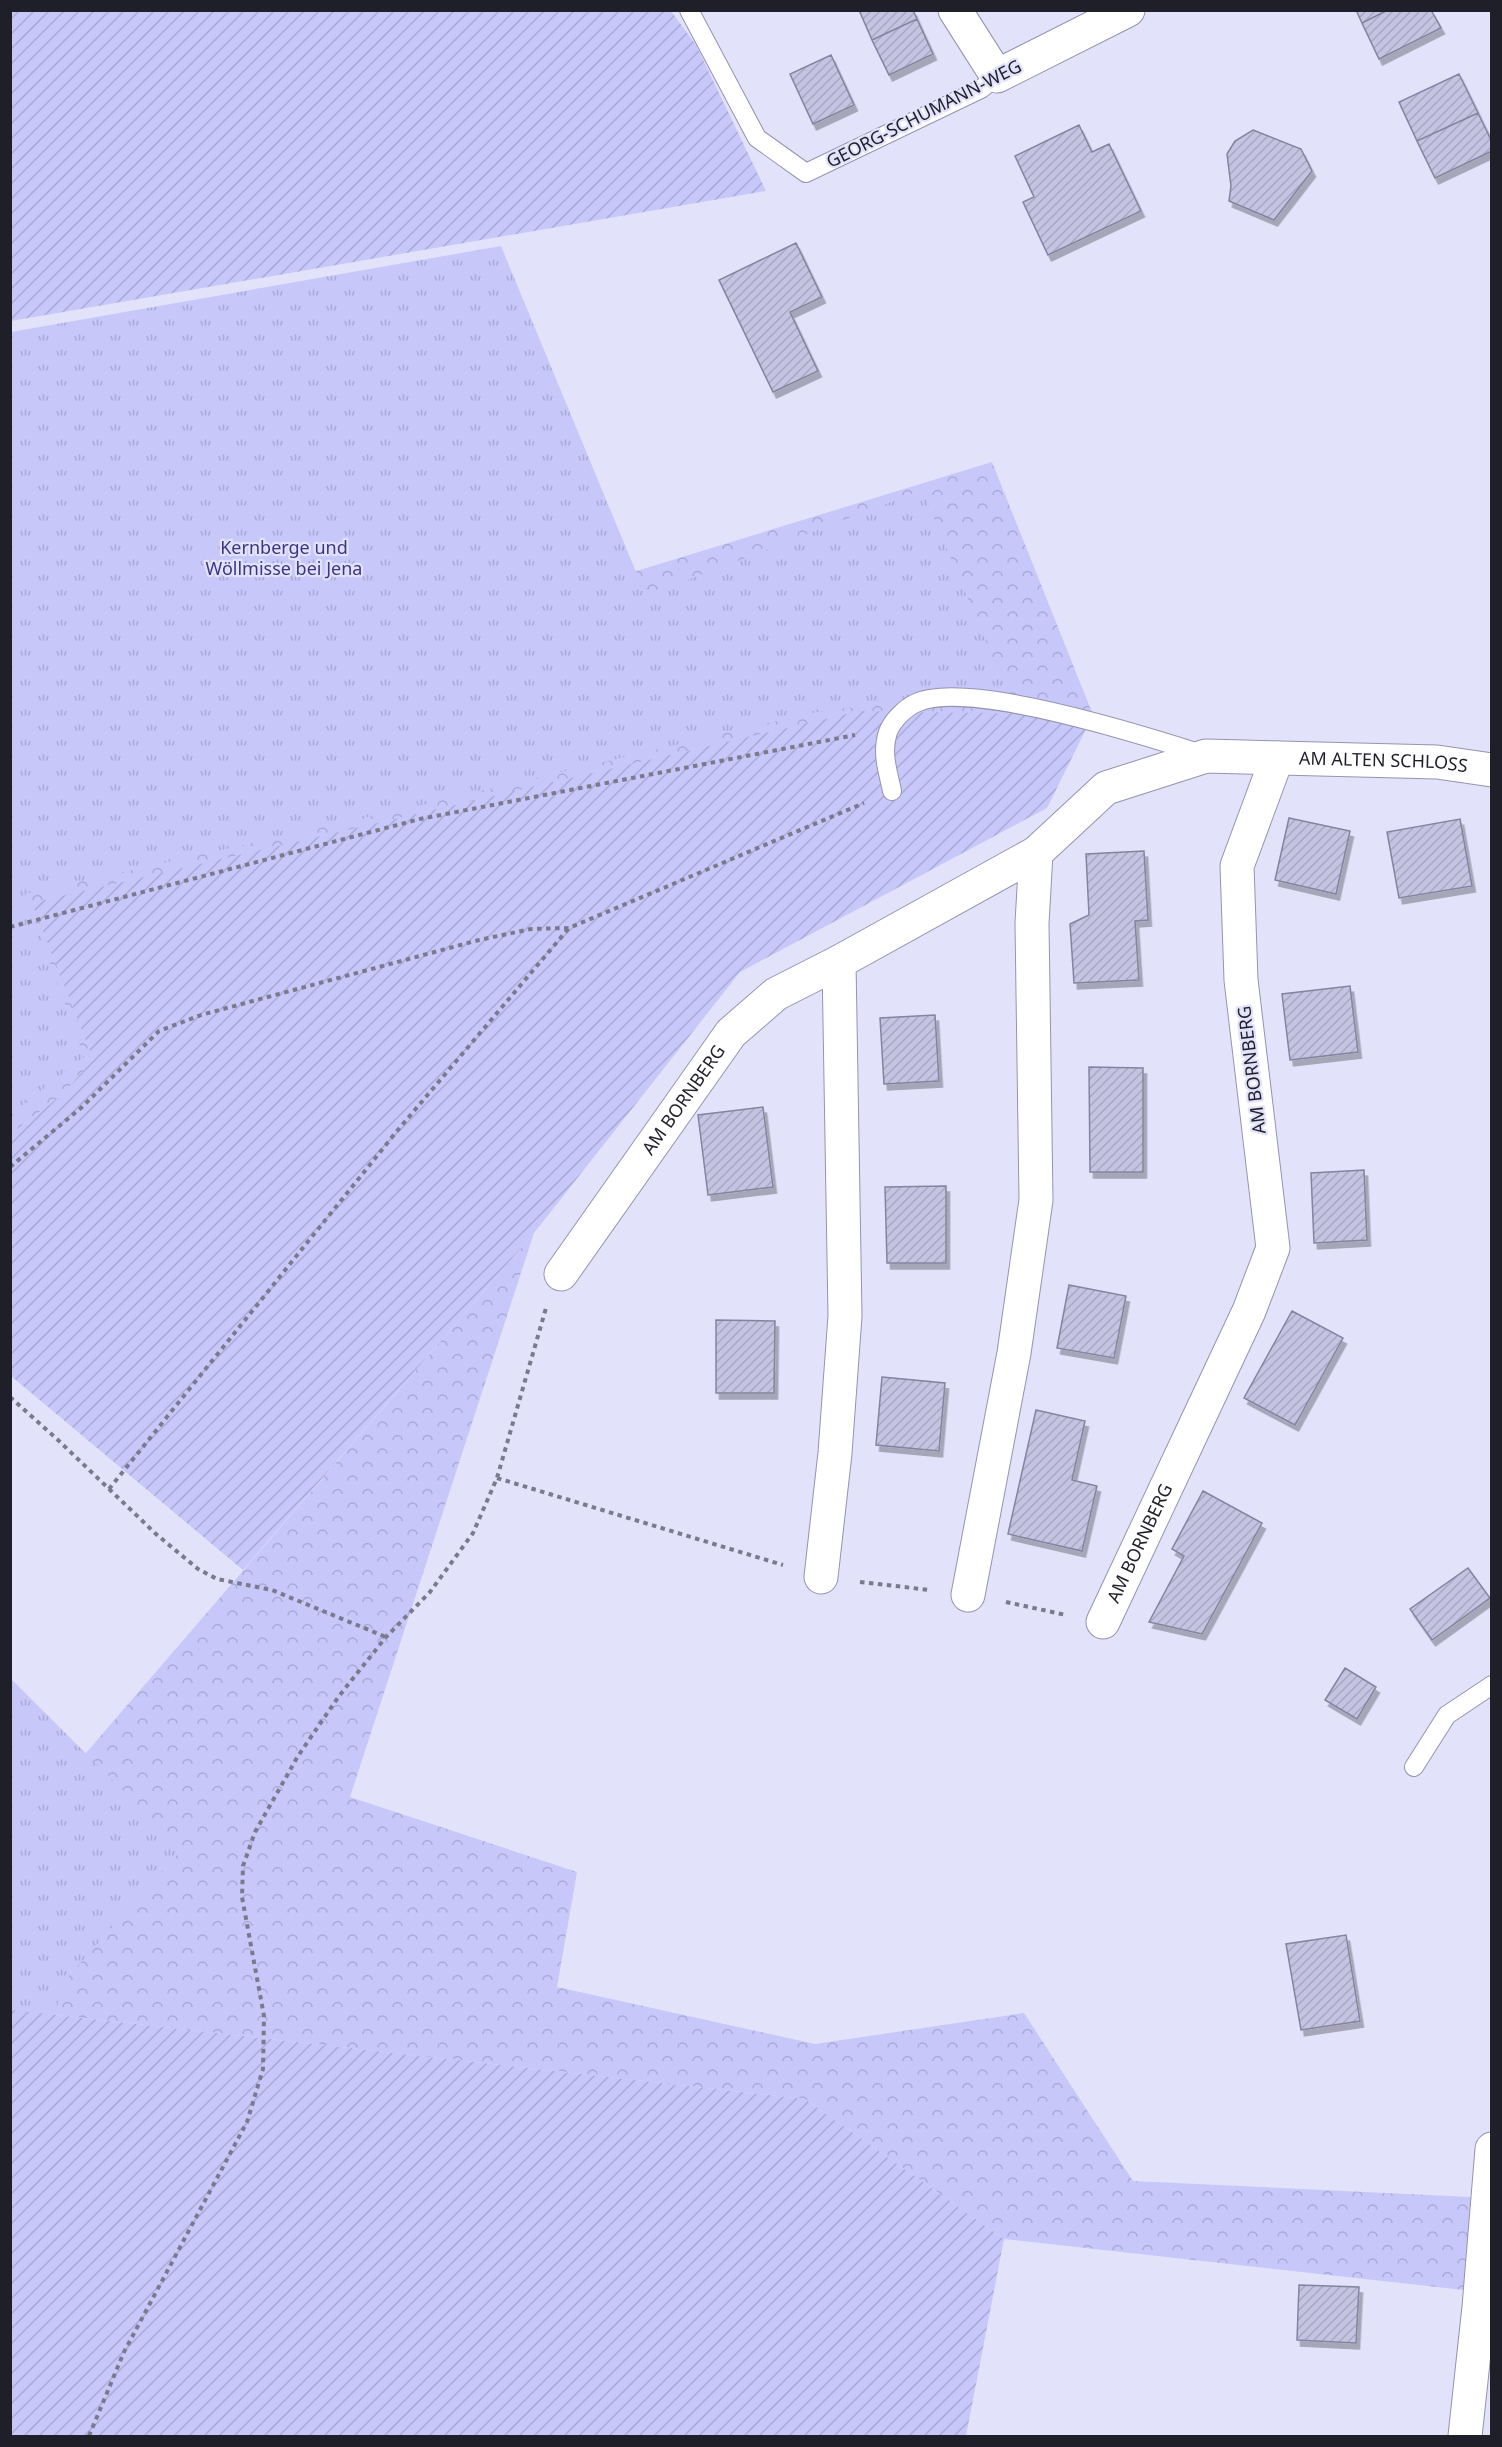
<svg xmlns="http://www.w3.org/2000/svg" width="1502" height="2447" font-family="'Noto Sans',sans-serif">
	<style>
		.forest { fill: url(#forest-crowns) }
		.park { fill: url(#park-tufts) }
		.garden { fill: url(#garden-furrows) }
		.building { fill: url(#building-hatch); stroke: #8484a0; stroke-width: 1.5; filter: url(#shadow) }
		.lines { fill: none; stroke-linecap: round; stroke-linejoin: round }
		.service-casing { stroke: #9494b0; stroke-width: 20 }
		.minor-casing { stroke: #9494b0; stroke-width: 35 }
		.path { stroke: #7a7a8c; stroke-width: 4; stroke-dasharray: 4.5 4.5; stroke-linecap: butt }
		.service { stroke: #fff; stroke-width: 18 }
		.minor { stroke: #fff; stroke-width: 33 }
		.labels { text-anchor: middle; stroke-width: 4.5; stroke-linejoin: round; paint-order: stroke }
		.street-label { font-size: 18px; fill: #1f1f2a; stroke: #e2e2fb }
		.park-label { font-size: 18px; fill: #3f3483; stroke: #e2e2fb }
	</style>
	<defs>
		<pattern id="forest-crowns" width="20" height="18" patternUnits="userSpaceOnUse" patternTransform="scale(1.5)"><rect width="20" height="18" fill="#c7c7fa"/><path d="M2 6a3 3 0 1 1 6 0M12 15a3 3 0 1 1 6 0" fill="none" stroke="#aaaad6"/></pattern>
		<pattern id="park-tufts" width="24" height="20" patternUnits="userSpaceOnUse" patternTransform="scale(1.5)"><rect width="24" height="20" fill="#c7c7fa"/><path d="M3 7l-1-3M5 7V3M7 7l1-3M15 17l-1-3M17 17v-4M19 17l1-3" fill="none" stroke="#aaaad6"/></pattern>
		<pattern id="garden-furrows" width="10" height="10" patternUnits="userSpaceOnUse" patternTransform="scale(1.5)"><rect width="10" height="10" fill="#c7c7fa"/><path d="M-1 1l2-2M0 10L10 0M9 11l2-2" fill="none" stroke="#aaaad6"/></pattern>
		<pattern id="building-hatch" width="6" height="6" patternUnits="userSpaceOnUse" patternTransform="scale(1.5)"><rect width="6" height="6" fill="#c4c4e2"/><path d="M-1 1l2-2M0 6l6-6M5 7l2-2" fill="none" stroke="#a8a8c2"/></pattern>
		<filter id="shadow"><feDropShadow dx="3.5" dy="6" stdDeviation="0" flood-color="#0004"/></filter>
	</defs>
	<rect width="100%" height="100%" fill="#e2e2fb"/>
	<path class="forest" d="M992,462L1093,715L33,903L93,1059L63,1094L11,1134V697L333,664Z
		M534,1233L350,1797L577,1872L557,1987L815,2044L1024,2013L1133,2181L1491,2198V2293L1004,2239L805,2099L11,2010V1840Z"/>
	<path class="park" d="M501,246L646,596L922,490L1005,686L811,713L413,807L25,894L84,1057L11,1114V332Z
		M10,1678L182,1849L59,1987L34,2436H10Z"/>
	<path class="garden" d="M11,10L671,11L696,45L766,191L11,321Z
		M860,711L1093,715L1047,808L740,972L534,1233L243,1570L11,1376V1134L63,1094L93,1059L32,903Z
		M11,2010L805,2099L1004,2239L966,2436H11Z"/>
	<path class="building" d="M859,10H913L917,19L872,40Z
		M1356,10H1388L1362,23Z
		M1388,10H1431L1441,28L1379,59L1362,23Z
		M917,19L933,54L889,75L872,40Z
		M831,55L854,105L813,124L790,74Z
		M1459,74L1478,113L1417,141L1399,102Z
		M1478,113L1492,142V151L1435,178L1417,141Z
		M1079,125L1092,152L1109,144L1141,211L1048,255L1023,202L1034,197L1015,156Z
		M1253,130L1301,149L1312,171L1274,220L1229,201L1231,186L1227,154L1235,141Z
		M796,243L822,297L790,312L818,371L773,392L719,280Z
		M1289,818L1350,831L1336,894L1275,880Z
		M1460,819L1472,886L1399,898L1387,832Z
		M1144,851L1148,920L1135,921L1139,980L1074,983L1070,924L1089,915L1086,854Z
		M1350,986L1358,1052L1290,1060L1282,994Z
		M935,1015L939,1081L884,1084L880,1018Z
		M1089,1067L1143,1068V1172H1090Z
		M763,1107L773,1187L708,1195L698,1115Z
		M1364,1170L1367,1240L1314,1243L1311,1173Z
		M946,1186V1263H887L885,1187Z
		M1069,1285L1126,1296L1114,1358L1057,1348Z
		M1292,1311L1343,1338L1295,1425L1244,1398Z
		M716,1320L775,1321L774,1393H716Z
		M882,1377L945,1383L939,1451L876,1445Z
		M1036,1410L1085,1421L1072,1480L1097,1486L1082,1551L1008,1534Z
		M1203,1491L1262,1523L1202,1634L1149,1622L1184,1556L1172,1549Z
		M1468,1568L1490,1598L1432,1640L1410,1609Z
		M1345,1668L1376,1687L1357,1719L1325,1700Z
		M1346,1935L1360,2021L1301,2030L1286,1944Z
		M1299,2285L1359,2287L1356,2343L1297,2340Z"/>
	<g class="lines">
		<defs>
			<path id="service" d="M689,10L757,138L806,173L981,89L997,76
				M892,791C888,771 881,753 888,732C892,721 905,708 916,703C967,679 1146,736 1202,754
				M1414,1767L1447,1715L1492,1685"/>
			<g id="minor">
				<path d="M955,10L997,76L1128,10"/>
				<path id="s1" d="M561,1274L731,1033L776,994L839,962"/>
				<path d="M821,1577L835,1453L845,1316L839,962L1036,853"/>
				<path id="s2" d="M968,1595L1014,1353L1036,1200L1032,923L1036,853L1106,788L1206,756L1437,762L1492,770"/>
				<path id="s3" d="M1103,1622L1249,1311L1273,1248L1241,980L1237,866L1277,758"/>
				<path d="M1465,2436L1479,2307L1492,2149"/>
			</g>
		</defs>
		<use href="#service" class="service-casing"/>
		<use href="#minor" class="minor-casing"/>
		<path class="path" d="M10,927L420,819L855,735
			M10,1167L82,1107L159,1031L201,1015L479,940L531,929L569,928L864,803
			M10,1397L58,1440L156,1534L198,1569L217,1579L272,1590L386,1637
			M497,1478L783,1565
			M109,1489L397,1131L569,928
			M860,1582L930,1590
			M1006,1602L1066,1615
			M89,2436L124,2352L247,2122L263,2069L264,2016L242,1897L243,1866L255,1832L298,1756L339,1696L386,1637L430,1592L473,1533L497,1478L546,1308"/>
		<use href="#service" class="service"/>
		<use href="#minor" class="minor"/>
	</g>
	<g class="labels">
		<g class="street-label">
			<text transform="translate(924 114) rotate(-27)" y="6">GEORG-SCHUMANN-WEG</text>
			<text dy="6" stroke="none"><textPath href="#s2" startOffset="1126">AM ALTEN SCHLOSS</textPath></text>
			<text transform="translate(1252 1070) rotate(-97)" y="6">AM BORNBERG</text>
			<text dy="6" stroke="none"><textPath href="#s1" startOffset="213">AM BORNBERG</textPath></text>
			<text dy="6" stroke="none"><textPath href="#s3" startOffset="87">AM BORNBERG</textPath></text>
		</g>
		<g class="park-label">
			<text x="284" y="554">Kernberge und<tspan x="284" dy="21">Wöllmisse bei Jena</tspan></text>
		</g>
	</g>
	<rect width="1502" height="2447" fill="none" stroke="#1f1f2a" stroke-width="24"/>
</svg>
